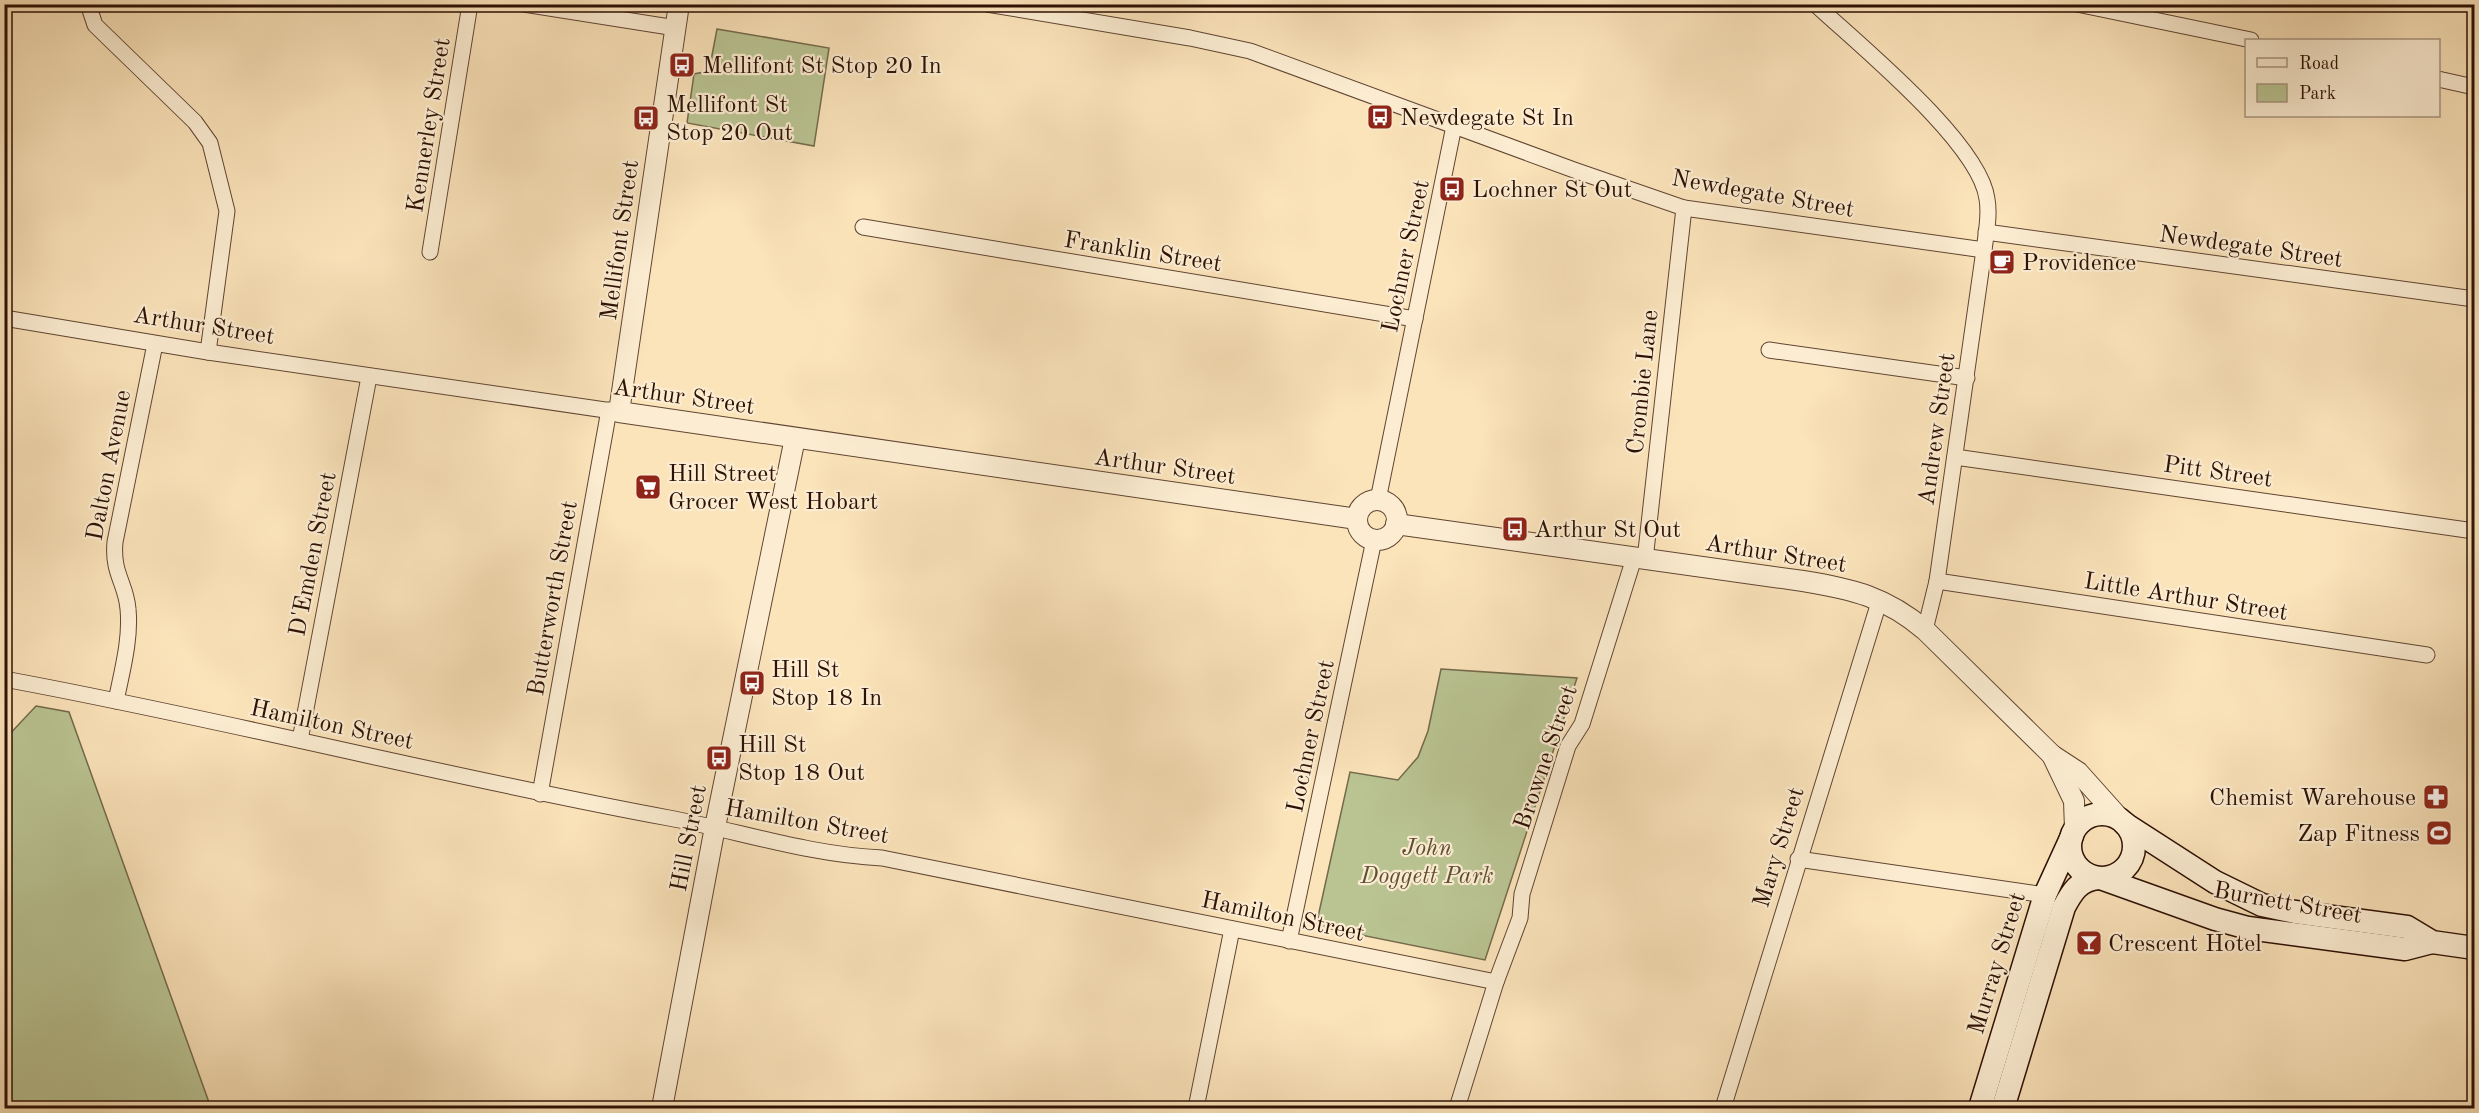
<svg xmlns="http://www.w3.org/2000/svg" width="2479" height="1113" font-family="'Old Standard TT',serif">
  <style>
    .green { fill: #bac493; stroke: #746a4c; stroke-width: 1.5 }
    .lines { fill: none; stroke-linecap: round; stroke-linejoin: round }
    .minor-casing { stroke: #604532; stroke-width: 17 }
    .tertiary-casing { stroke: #604532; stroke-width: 22 }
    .secondary-casing { stroke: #2d1004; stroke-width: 25 }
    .minor { stroke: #fcedd2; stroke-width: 15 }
    .tertiary { stroke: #fcedd2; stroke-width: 20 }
    .secondary { stroke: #fcedd2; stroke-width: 22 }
    .labels { text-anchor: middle; stroke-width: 4.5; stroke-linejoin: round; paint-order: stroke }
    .poi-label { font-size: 24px; fill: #2d1004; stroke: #fcedd2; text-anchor: start }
    .street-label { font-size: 24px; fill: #2d1004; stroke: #fcedd2 }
    .park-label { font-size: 24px; font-style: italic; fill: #5e4f36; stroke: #fcedd2 }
  </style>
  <rect width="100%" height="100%" fill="#fbe3ba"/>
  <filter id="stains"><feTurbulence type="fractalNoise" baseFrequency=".00333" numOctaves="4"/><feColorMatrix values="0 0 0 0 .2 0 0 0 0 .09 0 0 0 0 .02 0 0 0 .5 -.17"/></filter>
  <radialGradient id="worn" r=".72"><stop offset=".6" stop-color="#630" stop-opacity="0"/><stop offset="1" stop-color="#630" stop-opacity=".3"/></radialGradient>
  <g class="green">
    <polygon points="717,29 829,48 814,146 687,123 694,74 709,71"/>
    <polygon points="1441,669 1577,678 1485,960 1316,926 1350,772 1398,780 1418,757 1428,731"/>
    <polygon points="36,706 69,712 211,1108 5,1108 5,739"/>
  </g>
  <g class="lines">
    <defs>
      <g id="minor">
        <polyline points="88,4 95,25 195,122 210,143 227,211 208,352"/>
        <polyline points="524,4 676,28"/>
        <polyline points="987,4 1190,38 1250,51 1574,170 1684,208 1984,250"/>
        <path d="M 1815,4 C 1858,44 1980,143 1987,199 C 1990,215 1986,234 1984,250 L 1937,581 L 1925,630"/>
        <polyline points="2077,4 2251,40"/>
        <polyline points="2438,79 2474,87"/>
        <polyline points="863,227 1415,319"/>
        <polyline points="1986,232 2474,299"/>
        <polyline points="430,252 470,4"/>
        <polyline points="4,318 208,352 619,412"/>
        <polyline points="1769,350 1967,378"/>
        <polyline points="1955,457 2474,531"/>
        <polyline points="1378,500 1454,126"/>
        <polyline points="1645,560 1684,208"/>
        <polyline points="1937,581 2427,655"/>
        <path d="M 4,679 C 227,720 446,777 669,818 C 739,831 810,855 882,858 L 1496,982"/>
        <path d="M 116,701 C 122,671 131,639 128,609 C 126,583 112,574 115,542 L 155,344"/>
        <polyline points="300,740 369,377"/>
        <polyline points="540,794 609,410"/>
        <polyline points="1798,859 2045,895"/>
        <polyline points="1289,941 1374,540"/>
        <polyline points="1196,1108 1232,929"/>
        <polyline points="1457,1108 1496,982 1520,918 1522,894 1568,746 1582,724 1634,558"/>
        <polyline points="1723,1108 1880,599"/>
      </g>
      <g id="tertiary">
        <polyline points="679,4 619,412 1357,519"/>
        <circle cx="1377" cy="520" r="20"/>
        <path d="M 1396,524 L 1803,581 C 1853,589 1886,597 1925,630 L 2052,755 L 2078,772 L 2121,820"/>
        <polyline points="2052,755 2074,801 2075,829"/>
        <polyline points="662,1108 715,827 795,438"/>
      </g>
      <g id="secondary">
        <circle cx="2102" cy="846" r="32"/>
        <polyline points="2125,824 2215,882 2262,905 2295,912 2407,927 2432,942 2474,948"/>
        <polyline points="2103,879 2215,919 2248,928 2405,949 2432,942"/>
        <polyline points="1980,1108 2045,895 2072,836"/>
        <path d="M 2003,1108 L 2064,907 C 2072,892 2079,880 2098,878"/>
      </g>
    </defs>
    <use href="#minor" class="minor-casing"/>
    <use href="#tertiary" class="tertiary-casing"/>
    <use href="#secondary" class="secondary-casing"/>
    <use href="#minor" class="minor"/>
    <use href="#tertiary" class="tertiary"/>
    <use href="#secondary" class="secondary"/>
  </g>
  <defs>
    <symbol id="bus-square" viewBox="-11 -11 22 22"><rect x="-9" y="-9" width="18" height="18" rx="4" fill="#8f2418" stroke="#fcedd2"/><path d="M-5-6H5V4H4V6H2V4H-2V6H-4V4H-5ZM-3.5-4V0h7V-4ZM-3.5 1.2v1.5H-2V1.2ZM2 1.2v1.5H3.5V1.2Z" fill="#fff"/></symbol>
    <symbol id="cafe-square" viewBox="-11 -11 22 22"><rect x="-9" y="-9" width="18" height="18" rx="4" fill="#8f2418" stroke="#fcedd2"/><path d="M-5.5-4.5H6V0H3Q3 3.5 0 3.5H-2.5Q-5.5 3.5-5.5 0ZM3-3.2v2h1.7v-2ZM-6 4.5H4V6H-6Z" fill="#fff"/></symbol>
    <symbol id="supermarket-square" viewBox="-11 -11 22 22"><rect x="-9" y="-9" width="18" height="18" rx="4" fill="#8f2418" stroke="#fcedd2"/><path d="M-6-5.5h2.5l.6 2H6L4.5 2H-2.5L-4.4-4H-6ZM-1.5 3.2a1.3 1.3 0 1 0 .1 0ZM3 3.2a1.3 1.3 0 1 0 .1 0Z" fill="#fff"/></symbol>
    <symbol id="pharmacy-square" viewBox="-11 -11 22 22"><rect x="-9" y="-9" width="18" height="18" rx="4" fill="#8f2418" stroke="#fcedd2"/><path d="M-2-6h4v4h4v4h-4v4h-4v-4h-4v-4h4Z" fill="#fff"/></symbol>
    <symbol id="stadium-square" viewBox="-11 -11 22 22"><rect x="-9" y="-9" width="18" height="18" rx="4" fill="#8f2418" stroke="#fcedd2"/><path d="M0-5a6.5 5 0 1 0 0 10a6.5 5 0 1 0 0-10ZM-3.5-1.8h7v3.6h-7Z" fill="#fff"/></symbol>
    <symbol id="bar-square" viewBox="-11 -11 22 22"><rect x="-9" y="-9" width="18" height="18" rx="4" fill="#8f2418" stroke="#fcedd2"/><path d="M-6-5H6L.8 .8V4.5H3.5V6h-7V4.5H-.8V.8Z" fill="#fff"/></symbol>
  </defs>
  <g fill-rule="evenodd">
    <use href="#bus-square" x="667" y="50" width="30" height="30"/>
    <use href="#bus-square" x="1365" y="102" width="30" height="30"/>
    <use href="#bus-square" x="631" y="103" width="30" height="30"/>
    <use href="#bus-square" x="1437" y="174" width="30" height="30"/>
    <use href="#cafe-square" x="1987" y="247" width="30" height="30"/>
    <use href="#supermarket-square" x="633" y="472" width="30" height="30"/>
    <use href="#bus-square" x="1500" y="514" width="30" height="30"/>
    <use href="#bus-square" x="737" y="668" width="30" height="30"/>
    <use href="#bus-square" x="704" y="743" width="30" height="30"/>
    <use href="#pharmacy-square" x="2421" y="782" width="30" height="30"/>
    <use href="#stadium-square" x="2424" y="818" width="30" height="30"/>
    <use href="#bar-square" x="2074" y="928" width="30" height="30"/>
  </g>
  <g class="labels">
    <g class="poi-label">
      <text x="702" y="73">Mellifont St Stop 20 In</text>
      <text x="666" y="112">Mellifont St<tspan x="666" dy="28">Stop 20 Out</tspan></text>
      <text x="1400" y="125">Newdegate St In</text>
      <text x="1472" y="197">Lochner St Out</text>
      <text x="2022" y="270">Providence</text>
      <text x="668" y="481">Hill Street<tspan x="668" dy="28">Grocer West Hobart</tspan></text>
      <text x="1534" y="537">Arthur St Out</text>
      <text x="771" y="677">Hill St<tspan x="771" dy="28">Stop 18 In</tspan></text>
      <text x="738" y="752">Hill St<tspan x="738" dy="28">Stop 18 Out</tspan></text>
      <text x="2416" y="805" text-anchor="end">Chemist Warehouse</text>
      <text x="2420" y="841" text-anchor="end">Zap Fitness</text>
      <text x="2108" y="951">Crescent Hotel</text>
    </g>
    <g class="street-label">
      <text transform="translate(428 125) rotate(-81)" y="8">Kennerley Street</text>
      <text transform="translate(1763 193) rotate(10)" y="8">Newdegate Street</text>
      <text transform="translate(619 240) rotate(-82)" y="8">Mellifont Street</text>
      <text transform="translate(2251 246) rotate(8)" y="8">Newdegate Street</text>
      <text transform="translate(1143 251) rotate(9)" y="8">Franklin Street</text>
      <text transform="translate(1405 256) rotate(-78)" y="8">Lochner Street</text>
      <text transform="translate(204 325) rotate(9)" y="8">Arthur Street</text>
      <text transform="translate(1642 382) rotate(-84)" y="8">Crombie Lane</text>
      <text transform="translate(684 396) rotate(8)" y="8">Arthur Street</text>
      <text transform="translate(1936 429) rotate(-82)" y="8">Andrew Street</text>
      <text transform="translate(108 465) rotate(-79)" y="8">Dalton Avenue</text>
      <text transform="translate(1165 466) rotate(8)" y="8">Arthur Street</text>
      <text transform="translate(2218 471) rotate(8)" y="8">Pitt Street</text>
      <text transform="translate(1776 553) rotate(9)" y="8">Arthur Street</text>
      <text transform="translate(312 554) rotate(-79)" y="8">D'Emden Street</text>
      <text transform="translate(2186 596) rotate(9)" y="8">Little Arthur Street</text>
      <text transform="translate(552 598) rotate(-80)" y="8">Butterworth Street</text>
      <text transform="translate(332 724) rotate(12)" y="8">Hamilton Street</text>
      <text transform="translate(1310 736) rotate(-78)" y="8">Lochner Street</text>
      <text transform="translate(1545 757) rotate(-71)" y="8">Browne Street</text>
      <text transform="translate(807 821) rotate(10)" y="8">Hamilton Street</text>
      <text transform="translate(688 838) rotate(-79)" y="8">Hill Street</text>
      <text transform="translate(1778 847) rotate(-73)" y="8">Mary Street</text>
      <text transform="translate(2288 902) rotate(10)" y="8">Burnett Street</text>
      <text transform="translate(1283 916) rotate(12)" y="8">Hamilton Street</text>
      <text transform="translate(1996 963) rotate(-73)" y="8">Murray Street</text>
    </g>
    <g class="park-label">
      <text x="1427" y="855">John<tspan x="1427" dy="28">Doggett Park</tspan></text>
    </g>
  </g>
  <rect width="2479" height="1113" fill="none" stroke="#fbe3ba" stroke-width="24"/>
  <rect x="6" y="6" width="2467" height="1101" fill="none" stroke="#2d1004" stroke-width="3"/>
  <rect x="12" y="12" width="2455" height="1089" fill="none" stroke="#2d1004" stroke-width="1.5"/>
  <rect x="2245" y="39" width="195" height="78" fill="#fcedd2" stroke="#a99580" stroke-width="1.5"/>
  <rect x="2257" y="58" width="30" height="9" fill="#fcedd2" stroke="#a99580" stroke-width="1.5"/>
  <text x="2299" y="69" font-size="18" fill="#2d1004">Road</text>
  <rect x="2257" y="84" width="30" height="18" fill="#bac493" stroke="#a99580" stroke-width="1.5"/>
  <text x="2299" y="99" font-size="18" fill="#2d1004">Park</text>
  <rect width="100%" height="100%" filter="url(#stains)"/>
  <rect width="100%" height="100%" fill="url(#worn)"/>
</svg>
